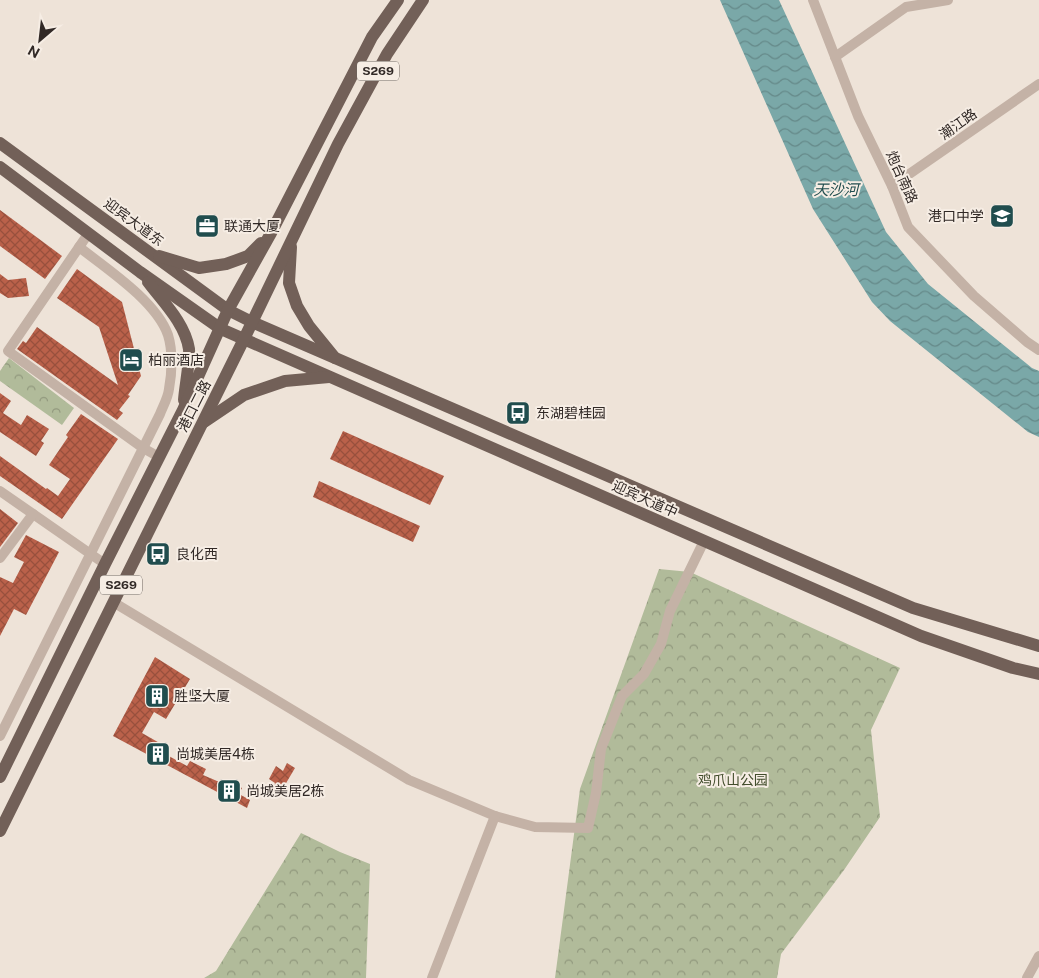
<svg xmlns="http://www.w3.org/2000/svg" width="1039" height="978" font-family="'Public Sans','Noto Sans SC',sans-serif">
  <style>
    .park { fill: url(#park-crowns) }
    .water { fill: url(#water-waves) }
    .building { fill: url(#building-cross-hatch) }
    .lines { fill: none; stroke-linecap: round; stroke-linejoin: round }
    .minor { stroke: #c4b2a6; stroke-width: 10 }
    .major { stroke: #726058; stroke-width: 12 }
    .labels { text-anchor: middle; stroke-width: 4; stroke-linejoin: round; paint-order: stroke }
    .shield { fill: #f6ede4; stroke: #6c645f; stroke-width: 1 }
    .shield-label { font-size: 12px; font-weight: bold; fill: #312926 }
    .street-label { font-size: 14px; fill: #312926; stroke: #f6ede4 }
    .poi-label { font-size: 14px; fill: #312926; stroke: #f6ede4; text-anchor: start }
    .park-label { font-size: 14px; fill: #424d2c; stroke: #f6ede4 }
    .water-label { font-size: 15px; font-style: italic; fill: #204d4e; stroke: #f6ede4 }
  </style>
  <defs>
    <pattern id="park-crowns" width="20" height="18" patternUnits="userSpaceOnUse" patternTransform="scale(1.25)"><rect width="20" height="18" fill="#b1bb9a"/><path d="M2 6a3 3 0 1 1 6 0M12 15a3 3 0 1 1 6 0" fill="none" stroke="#91987d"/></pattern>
    <pattern id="water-waves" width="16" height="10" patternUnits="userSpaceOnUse" patternTransform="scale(1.25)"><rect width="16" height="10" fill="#7aa8a8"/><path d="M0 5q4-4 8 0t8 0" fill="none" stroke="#658989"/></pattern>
    <pattern id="building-cross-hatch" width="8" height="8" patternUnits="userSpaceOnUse" patternTransform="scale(1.25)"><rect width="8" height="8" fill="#ba614a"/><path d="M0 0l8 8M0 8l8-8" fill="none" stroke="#98503d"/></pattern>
  </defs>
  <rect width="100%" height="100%" fill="#eee3d8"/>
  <g class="park">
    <polygon points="9,358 74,408 62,425 0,381 0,371"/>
    <polygon points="659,569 690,572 900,668 871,730 880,817 844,870 781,954 777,978 555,978 580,789"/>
    <polygon points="301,833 340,852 370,864 366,978 204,978 216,971"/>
  </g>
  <polygon class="water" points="720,0 779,0 886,232 928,284 1032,368 1039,371 1039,437 1028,432 890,321 872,302 813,209"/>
  <g class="building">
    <polygon points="0,210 62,256 45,279 0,246"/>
    <polygon points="77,269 122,302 141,376 128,395 130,396 119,410 123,413 117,420 17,349 23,341 26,343 37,327 118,385 99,327 57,298"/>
    <polygon points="0,274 8,280 26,278 29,296 8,298 0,293"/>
    <polygon points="0,393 11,401 3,413 21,425 27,415 49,429 41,441 44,443 36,456 0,432"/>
    <polygon points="81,414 118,439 62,519 0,476 0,456 46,489 47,488 58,496 70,479 49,465 68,437 66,435"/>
    <polygon points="343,431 444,476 430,505 330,459"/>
    <polygon points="319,481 420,526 413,542 313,497"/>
    <polygon points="0,509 18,523 0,547"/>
    <polygon points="26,535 59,552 26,615 14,609 0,636 0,577 13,583 24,562 14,557"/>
    <polygon points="155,657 190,679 166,719 154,712 142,733 170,749 167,755 187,766 190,761 206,769 203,775 224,784 227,780 242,788 239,794 250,800 247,808 113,736"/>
    <polygon points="287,763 295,768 279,795 272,791 275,783 269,779 276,766 283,771"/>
  </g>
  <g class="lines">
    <g class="minor">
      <polyline points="813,0 858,116 892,186 908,227 974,296 1027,342 1039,350"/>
      <polyline points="835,57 906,7 948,0"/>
      <polyline points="892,186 1039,84"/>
      <polyline points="88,234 8,351 143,448 159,457"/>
      <polyline points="0,491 105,564"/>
      <polyline points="0,558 33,514"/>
      <polyline points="113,602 409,780 495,816 535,827 588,828 596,793 601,749 622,696 644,674 661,644 670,611 704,541"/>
      <path d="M 0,736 L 160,414 C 163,406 168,398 169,389 C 172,373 173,351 168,335 C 156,301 107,269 79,247"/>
      <polyline points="432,978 495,816"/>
      <polyline points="1027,978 1039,956"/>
    </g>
    <g class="major">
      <polyline points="0,143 228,310 252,322 913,608 1039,646"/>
      <polyline points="0,167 140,272 221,329 921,636 1013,668 1039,674"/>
      <polyline points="291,247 289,283 297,306 309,326 335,358"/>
      <polyline points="159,256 199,268 226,264 248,256 261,243"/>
      <path d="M 148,282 C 163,302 185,323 189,349 C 190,362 185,386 184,400"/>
      <polyline points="204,422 244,395 285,381 329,377"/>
      <polyline points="0,777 105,564 183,410 228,310 271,233 372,37 398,0"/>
      <polyline points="0,831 244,339 338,144 387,54 423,0"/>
    </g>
  </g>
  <defs>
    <symbol id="school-square" viewBox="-11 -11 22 22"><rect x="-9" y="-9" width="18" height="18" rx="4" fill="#204d4e" stroke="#f6ede4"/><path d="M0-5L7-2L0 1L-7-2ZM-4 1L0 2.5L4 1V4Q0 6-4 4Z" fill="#fff"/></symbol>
    <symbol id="office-square" viewBox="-11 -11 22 22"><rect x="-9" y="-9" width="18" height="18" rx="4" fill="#204d4e" stroke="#f6ede4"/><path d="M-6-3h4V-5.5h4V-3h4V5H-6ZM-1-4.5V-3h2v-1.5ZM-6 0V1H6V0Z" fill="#fff"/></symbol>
    <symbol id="hotel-square" viewBox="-11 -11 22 22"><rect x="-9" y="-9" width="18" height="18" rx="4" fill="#204d4e" stroke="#f6ede4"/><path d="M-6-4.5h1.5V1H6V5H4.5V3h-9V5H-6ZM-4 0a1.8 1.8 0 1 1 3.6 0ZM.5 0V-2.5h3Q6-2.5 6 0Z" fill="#fff"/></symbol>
    <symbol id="bus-square" viewBox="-11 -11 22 22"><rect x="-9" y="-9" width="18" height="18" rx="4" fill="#204d4e" stroke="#f6ede4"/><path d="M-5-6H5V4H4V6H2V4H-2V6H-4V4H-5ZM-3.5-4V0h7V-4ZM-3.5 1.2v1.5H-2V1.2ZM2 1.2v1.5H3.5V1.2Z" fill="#fff"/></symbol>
    <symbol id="building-square" viewBox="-11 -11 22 22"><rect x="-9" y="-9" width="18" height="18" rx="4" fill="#204d4e" stroke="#f6ede4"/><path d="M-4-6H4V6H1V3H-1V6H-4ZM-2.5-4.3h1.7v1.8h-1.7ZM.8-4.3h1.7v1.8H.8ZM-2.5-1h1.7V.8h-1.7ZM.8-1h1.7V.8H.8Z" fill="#fff"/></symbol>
  </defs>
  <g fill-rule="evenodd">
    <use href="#school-square" x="988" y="202" width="28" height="28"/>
    <use href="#office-square" x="193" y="212" width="28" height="28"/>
    <use href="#hotel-square" x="117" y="346" width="28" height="28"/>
    <use href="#bus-square" x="504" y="399" width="28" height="28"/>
    <use href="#bus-square" x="144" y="540" width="28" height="28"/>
    <use href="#building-square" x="143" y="682" width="28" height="28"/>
    <use href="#building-square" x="144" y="740" width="28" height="28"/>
    <use href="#building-square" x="215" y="777" width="28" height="28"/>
  </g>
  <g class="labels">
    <g class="shield">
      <rect x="357" y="61.5" width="42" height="19" rx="4"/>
      <rect x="100" y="575.5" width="42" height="19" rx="4"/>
    </g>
    <g class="shield-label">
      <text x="378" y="75">S269</text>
      <text x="121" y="589">S269</text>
    </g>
    <g class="street-label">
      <text transform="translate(958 124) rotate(-35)" y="5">潮江路</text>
      <text transform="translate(902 177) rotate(66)" y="5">炮台南路</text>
      <text transform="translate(134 222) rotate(36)" y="5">迎宾大道东</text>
      <text transform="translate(194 406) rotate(-63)" y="5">港口二路</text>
      <text transform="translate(645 499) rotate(24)" y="5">迎宾大道中</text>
    </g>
    <g class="poi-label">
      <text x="984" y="221" text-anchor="end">港口中学</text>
      <text x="224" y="231">联通大厦</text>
      <text x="148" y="365">柏丽酒店</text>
      <text x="536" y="418">东湖碧桂园</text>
      <text x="176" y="559">良化西</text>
      <text x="174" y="701">胜坚大厦</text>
      <text x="176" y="759">尚城美居4栋</text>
      <text x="246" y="796">尚城美居2栋</text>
    </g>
    <g class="park-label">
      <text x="733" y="785">鸡爪山公园</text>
    </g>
    <g class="water-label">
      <text x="836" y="195">天沙河</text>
    </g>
  </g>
  <g transform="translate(40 40) rotate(208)" stroke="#f6ede4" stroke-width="4" paint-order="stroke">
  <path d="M0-4L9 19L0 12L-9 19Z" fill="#312926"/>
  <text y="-8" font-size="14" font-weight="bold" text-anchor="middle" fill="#312926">N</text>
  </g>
</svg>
